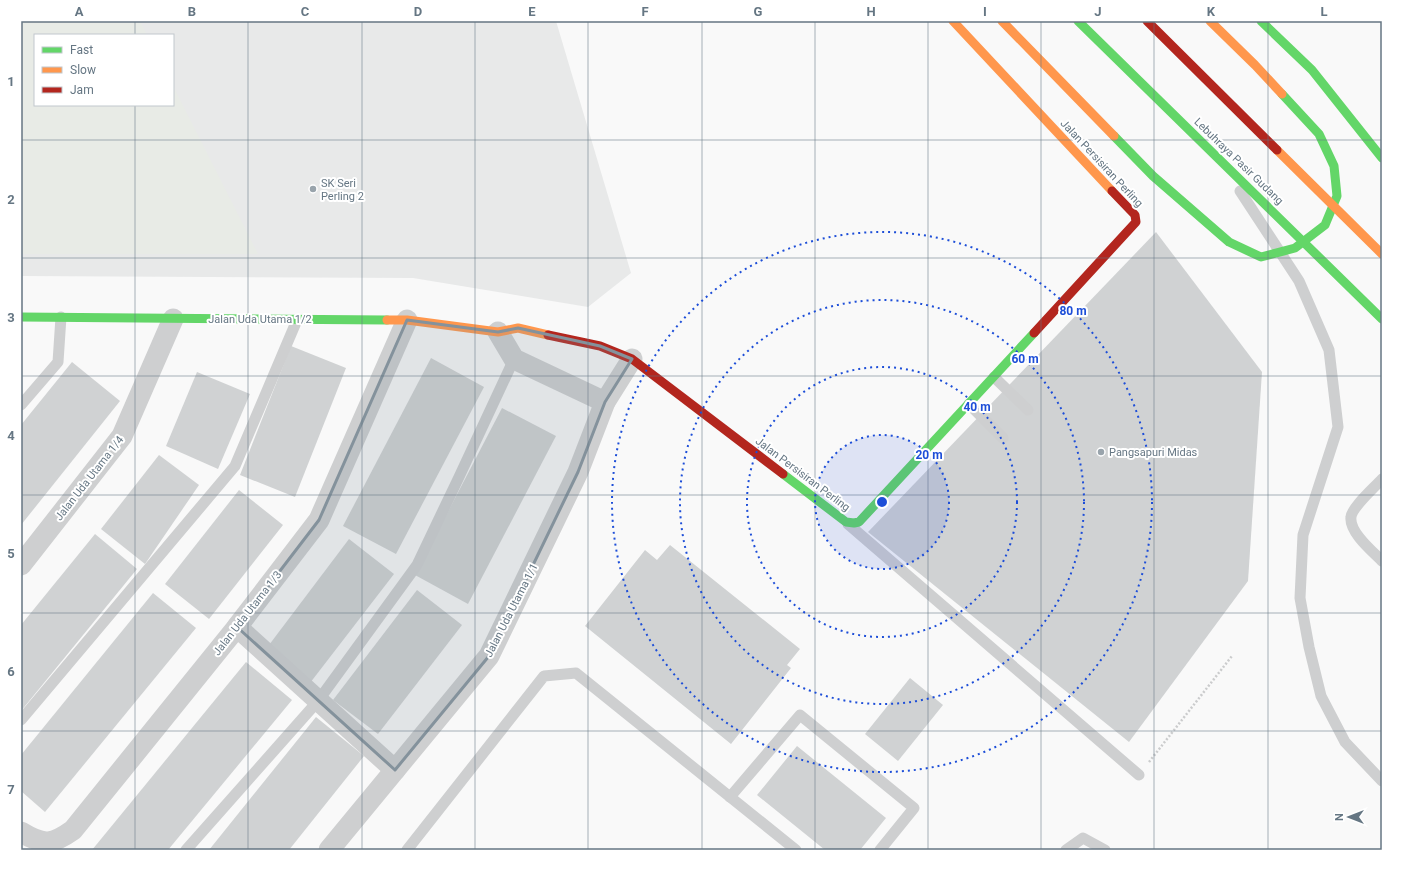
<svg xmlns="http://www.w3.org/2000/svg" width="1403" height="871" font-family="Roboto,sans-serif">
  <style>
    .built { fill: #e8e9e9; fill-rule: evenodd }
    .grass { fill: #e8ebe6 }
    .building { fill: #d0d2d3 }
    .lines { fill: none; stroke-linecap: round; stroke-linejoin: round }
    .path { stroke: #cbcccd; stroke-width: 2.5; stroke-dasharray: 2 2; stroke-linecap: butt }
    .lane { stroke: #cecfd0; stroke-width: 11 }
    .street { stroke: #cecfd0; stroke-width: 21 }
    .fast { stroke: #63d668; stroke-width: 9 }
    .slow { stroke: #ff974d; stroke-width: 9 }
    .jam { stroke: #b3261e; stroke-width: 9 }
    .marked { fill: #84929c; fill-opacity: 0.2; stroke: #84929c; stroke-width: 3; stroke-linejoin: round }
    .grid { fill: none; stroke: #657683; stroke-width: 1; stroke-opacity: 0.55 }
    .ring { fill: none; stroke: #1d4ed8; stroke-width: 2; stroke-dasharray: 2 4 }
    .poi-dot { fill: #99a4ac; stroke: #fff; stroke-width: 1.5 }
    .labels { text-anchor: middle; stroke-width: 4; stroke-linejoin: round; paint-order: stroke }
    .street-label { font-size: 11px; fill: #657683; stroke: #fff }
    .poi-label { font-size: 11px; fill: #657683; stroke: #fff; text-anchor: start }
    .centre { fill: #1d4ed8; stroke: #fff; stroke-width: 2 }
    .ring-label { font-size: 12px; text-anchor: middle; font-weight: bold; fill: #1d4ed8; stroke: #fff; stroke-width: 4; stroke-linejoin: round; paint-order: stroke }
    .neatline { fill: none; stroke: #657683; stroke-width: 1.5 }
    .grid-label { font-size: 13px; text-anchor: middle; font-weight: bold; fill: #657683 }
  </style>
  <rect width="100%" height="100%" fill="#f9f9f9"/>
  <path class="built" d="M 21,21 L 556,21 L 631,273 L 588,307 L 413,278 L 21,276 ZM 35,35 L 173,35 L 173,105 L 35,105 Z"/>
  <polygon class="grass" points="21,21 140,21 147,35 35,35 35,105 173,105 173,86 258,254 21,254"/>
  <g class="building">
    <polygon points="1156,232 1262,372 1248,581 1129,742 868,532"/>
    <polygon points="291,346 346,368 295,497 240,475"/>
    <polygon points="431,358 484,387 396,554 343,526"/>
    <polygon points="72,362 120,401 21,525 21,425"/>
    <polygon points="197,372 250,394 218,469 166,446"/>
    <polygon points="502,408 556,436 468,604 415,575"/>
    <polygon points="159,455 199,485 145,564 101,529"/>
    <polygon points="239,490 283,525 209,619 165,584"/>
    <polygon points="95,534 137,569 21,711 21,625"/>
    <polygon points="349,539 394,574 310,683 266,649"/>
    <polygon points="670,545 800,649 787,665 791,668 731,744 585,626 645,550 657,560"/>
    <polygon points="417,590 462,625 378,734 333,700"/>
    <polygon points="153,593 196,628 45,812 21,791 21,755"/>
    <polygon points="246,662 292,700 168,850 92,850"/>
    <polygon points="910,678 943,705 898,761 865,734"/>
    <polygon points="316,717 364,756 289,850 209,850"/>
    <polygon points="797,746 886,818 860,850 825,850 757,795"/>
  </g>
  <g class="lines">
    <polyline class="path" points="1149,762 1232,656"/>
    <g class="lane">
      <polyline points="1240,191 1299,281 1329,350 1338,427 1303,535 1300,598 1309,647 1321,696 1345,742 1382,781"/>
      <polyline points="994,377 1028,410"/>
      <polyline points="969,404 1003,438"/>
      <polyline points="21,405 58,362 61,317"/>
      <path d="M 1382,479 C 1375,487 1352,507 1351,517 C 1349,532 1372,551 1382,561"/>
      <polyline points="848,524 1139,775"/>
      <polyline points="21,720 235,466 297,320"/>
      <polyline points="730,797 800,715 914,808 880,850"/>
      <polyline points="186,850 318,701 417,565 459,477 514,359"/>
      <polyline points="407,850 544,676 576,673 796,850"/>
      <polyline points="1066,850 1083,838 1105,850"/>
    </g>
    <g class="street">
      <polyline points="498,332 514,359 605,402"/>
      <polyline points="21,565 122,436 173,319"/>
      <polyline points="237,627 395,770"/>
      <path d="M 21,832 C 44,846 52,845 73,830 L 237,627 L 319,520 L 407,320"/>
      <polyline points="329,850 489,656 578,472 605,402 632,359"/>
    </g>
    <g class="fast">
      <polyline points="1078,21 1382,319"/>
      <polyline points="1261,21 1312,70 1382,158"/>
      <polyline points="1114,136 1153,176 1229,242 1261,257 1295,248 1325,225 1337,196 1334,166 1319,134 1282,94"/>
      <polyline points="21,317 387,320"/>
      <polyline points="783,474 846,522 854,523 859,522 1034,333"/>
    </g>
    <g class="slow">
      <polyline points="953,21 1112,191"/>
      <polyline points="1002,21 1114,136"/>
      <polyline points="1210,21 1255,65 1282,94"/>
      <polyline points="1277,150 1382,254"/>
      <polyline points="387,320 407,320 498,332 518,328 548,335"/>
    </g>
    <g class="jam">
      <polyline points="1147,21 1277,150"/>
      <polyline points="1034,333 1136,222 1135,215 1112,191"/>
      <polyline points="548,335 600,346 632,359 783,474"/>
    </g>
  </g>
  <path class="marked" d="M 407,320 L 498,332 L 518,328 L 600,346 L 632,359 L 605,402 L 578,472 L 489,656 L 395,770 L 237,627 L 319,520 Z"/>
  <path class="grid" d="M 135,21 L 135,35M 248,21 L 248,850M 362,21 L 362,850M 475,21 L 475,850M 588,21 L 588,850M 702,21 L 702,850M 815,21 L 815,850M 928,21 L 928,850M 1041,21 L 1041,850M 1154,21 L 1154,850M 1268,21 L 1268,850M 135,105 L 135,850M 21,140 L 1382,140M 21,258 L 1382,258M 21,376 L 1382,376M 21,495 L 1382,495M 21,613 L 1382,613M 21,731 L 1382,731"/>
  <circle cx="882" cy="502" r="67" fill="#1d4ed8" fill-opacity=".12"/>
  <g class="ring">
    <circle cx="882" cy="502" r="67"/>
    <circle cx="882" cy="502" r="135"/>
    <circle cx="882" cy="502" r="202"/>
    <circle cx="882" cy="502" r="270"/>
  </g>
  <g class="poi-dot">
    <circle cx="313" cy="189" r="4"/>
    <circle cx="1101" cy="452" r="4"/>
  </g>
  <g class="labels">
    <g class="street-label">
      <text transform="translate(1239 161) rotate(44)" y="4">Lebuhraya Pasir Gudang</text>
      <text transform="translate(1102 163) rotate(47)" y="4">Jalan Persisiran Perling</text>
      <text x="260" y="323">Jalan Uda Utama 1/2</text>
      <text transform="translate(803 474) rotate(37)" y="4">Jalan Persisiran Perling</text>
      <text transform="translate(89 478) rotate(-52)" y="4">Jalan Uda Utama 1/4</text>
      <text transform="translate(511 610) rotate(-63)" y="4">Jalan Uda Utama 1/1</text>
      <text transform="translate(247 613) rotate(-52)" y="4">Jalan Uda Utama 1/3</text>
    </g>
    <g class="poi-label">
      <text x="321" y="187">SK Seri<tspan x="321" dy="13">Perling 2</tspan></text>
      <text x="1109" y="456">Pangsapuri Midas</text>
    </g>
  </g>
  <circle cx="882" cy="502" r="6" class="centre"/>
  <g class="ring-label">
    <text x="1073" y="315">80 m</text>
    <text x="1025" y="363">60 m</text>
    <text x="977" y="411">40 m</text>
    <text x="929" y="459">20 m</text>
  </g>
  <rect width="1403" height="871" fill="none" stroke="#ffffff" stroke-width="44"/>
  <rect x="34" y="34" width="140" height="72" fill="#ffffff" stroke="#c1c8cd"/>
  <rect x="42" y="47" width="20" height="6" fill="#63d668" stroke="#c1c8cd"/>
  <text x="70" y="54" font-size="12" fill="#657683">Fast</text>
  <rect x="42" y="67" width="20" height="6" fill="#ff974d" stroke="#c1c8cd"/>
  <text x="70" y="74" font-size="12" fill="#657683">Slow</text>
  <rect x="42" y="87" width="20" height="6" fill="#b3261e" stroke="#c1c8cd"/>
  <text x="70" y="94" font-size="12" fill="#657683">Jam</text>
  <g transform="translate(1349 817) rotate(270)" stroke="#ffffff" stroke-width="3" paint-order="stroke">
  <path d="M0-3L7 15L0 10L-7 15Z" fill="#657683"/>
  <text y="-6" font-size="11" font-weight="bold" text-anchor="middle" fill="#657683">N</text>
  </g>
  <rect x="22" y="22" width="1359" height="827" class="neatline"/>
  <g class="grid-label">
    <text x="79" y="16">A</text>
    <text x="192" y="16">B</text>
    <text x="305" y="16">C</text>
    <text x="418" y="16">D</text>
    <text x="532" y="16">E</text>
    <text x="645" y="16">F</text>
    <text x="758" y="16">G</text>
    <text x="871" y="16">H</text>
    <text x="985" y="16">I</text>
    <text x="1098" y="16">J</text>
    <text x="1211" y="16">K</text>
    <text x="1324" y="16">L</text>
    <text x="11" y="86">1</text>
    <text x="11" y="204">2</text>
    <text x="11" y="322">3</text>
    <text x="11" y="440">4</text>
    <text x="11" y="558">5</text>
    <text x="11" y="676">6</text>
    <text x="11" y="794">7</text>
  </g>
</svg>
